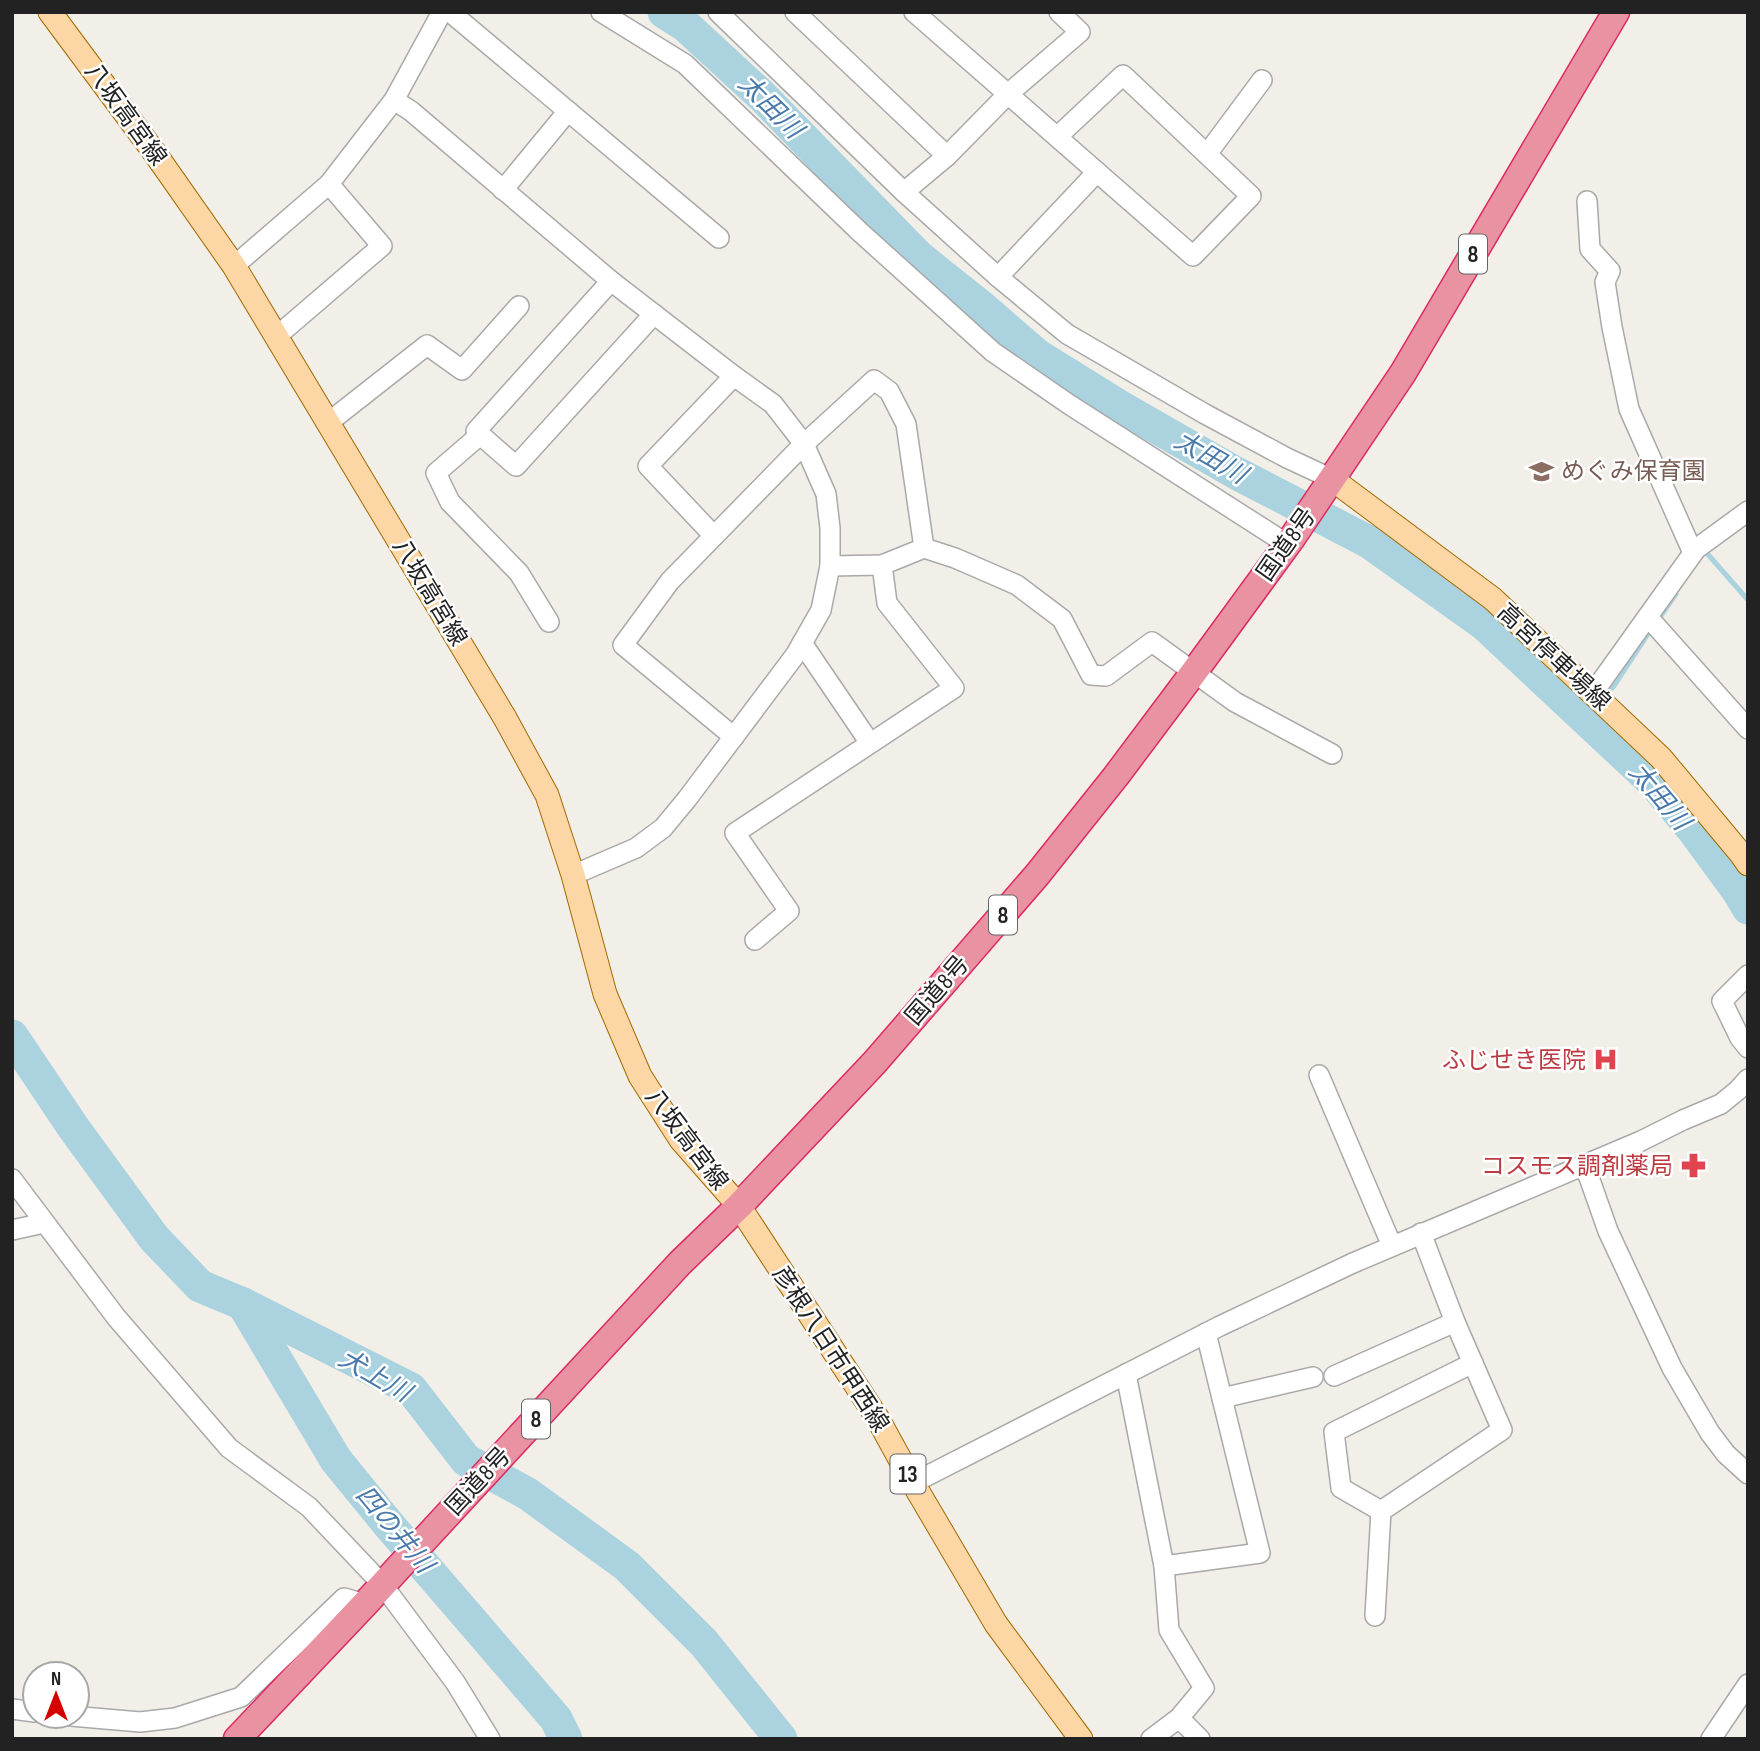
<svg xmlns="http://www.w3.org/2000/svg" width="1760" height="1751" font-family="'Sofia Sans Condensed','Noto Sans JP',sans-serif">
  <style>
    .lines { fill: none; stroke-linecap: round; stroke-linejoin: round }
    .stream { stroke: #aad3df; stroke-width: 5 }
    .river { stroke: #aad3df; stroke-width: 33 }
    .minor-casing { stroke: #a9a9a9; stroke-width: 22 }
    .major-casing { stroke: #a06b00; stroke-width: 25 }
    .highway-casing { stroke: #dc2a67; stroke-width: 29 }
    .minor { stroke: #fff; stroke-width: 19 }
    .major { stroke: #fcd6a4; stroke-width: 23 }
    .highway { stroke: #e892a2; stroke-width: 26 }
    .labels { text-anchor: middle; stroke-width: 5; stroke-linejoin: round; paint-order: stroke }
    .shield { fill: #fff; stroke: #646464; stroke-width: 2 }
    .shield-label { font-size: 23px; font-weight: bold; fill: #222 }
    .street-label { font-size: 24px; fill: #222; stroke: #fff }
    .education-label { font-size: 24px; fill: #785e54; stroke: #fff; text-anchor: start }
    .health-label { font-size: 24px; fill: #be3a42; stroke: #fff; text-anchor: end }
    .water-label { font-size: 26px; font-style: italic; fill: #4a7aab; stroke: #fff }
  </style>
  <rect width="100%" height="100%" fill="#f2efe9"/>
  <g class="lines">
    <g class="stream">
      <polyline points="1705,551 1748,600"/>
      <polyline points="1658,620 1676,594"/>
      <polyline points="1603,697 1614,686 1652,628"/>
      <polyline points="1583,716 1596,704"/>
    </g>
    <g class="river">
      <polyline points="664,12 686,26 762,96 919,257 984,309 1037,355 1119,406 1236,473 1369,542 1484,624 1653,782 1694,831 1738,891 1748,908"/>
      <polyline points="12,1036 73,1127 154,1238 200,1286 243,1304 411,1389 466,1460 528,1494 627,1566 704,1643 781,1739"/>
      <polyline points="243,1304 336,1460 389,1525 556,1719 566,1739"/>
    </g>
    <defs>
      <g id="minor">
        <polyline points="450,12 719,238"/>
        <polyline points="601,12 685,64 860,232 993,352 1070,405 1287,544"/>
        <polyline points="718,12 904,192 998,277 1067,334 1205,414 1287,458 1332,479"/>
        <polyline points="795,12 947,156 1008,94 1080,32 1059,12"/>
        <polyline points="914,12 1193,256 1251,196 1123,75 1057,137"/>
        <polyline points="394,100 411,111 611,281 734,376 773,404 804,444 826,494 830,528 830,566 821,610 796,654 687,799 663,828 636,848 573,875"/>
        <polyline points="1207,154 1262,80"/>
        <polyline points="503,190 568,111"/>
        <polyline points="904,192 947,156"/>
        <polyline points="1587,201 1590,249 1610,271 1605,282 1612,327 1629,409 1693,553"/>
        <polyline points="234,266 329,184 394,100 442,12"/>
        <polyline points="998,277 1097,172"/>
        <polyline points="611,281 476,431 516,466 654,314"/>
        <polyline points="277,336 382,246 329,184"/>
        <polyline points="329,422 427,345 462,370 519,306"/>
        <polyline points="480,435 436,473 450,502 519,573 549,622"/>
        <polyline points="714,536 648,466 734,376"/>
        <polyline points="924,548 955,558 1017,585 1062,619 1091,675 1106,676 1152,642 1235,702 1332,754"/>
        <polyline points="830,566 882,565"/>
        <polyline points="1648,617 1748,729"/>
        <polyline points="802,643 870,743"/>
        <polyline points="1593,693 1696,549 1748,511"/>
        <polyline points="734,737 623,645 670,581 804,444 874,380 889,391 906,424 924,548 882,565 887,603 954,688 735,833 789,911 755,940"/>
        <polyline points="1748,975 1722,1001 1740,1038 1748,1048"/>
        <polyline points="1319,1075 1392,1246"/>
        <polyline points="1585,1166 1608,1231 1672,1368 1710,1433 1726,1454 1748,1474"/>
        <polyline points="12,1179 116,1317 229,1448 309,1507 382,1584 455,1682 490,1739"/>
        <polyline points="12,1230 44,1223"/>
        <polyline points="1126,1374 1164,1566 1169,1630 1204,1688 1179,1718"/>
        <polyline points="1334,1376 1455,1322 1421,1233"/>
        <polyline points="1222,1398 1313,1377"/>
        <polyline points="913,1483 1220,1326 1353,1263 1641,1141 1683,1120 1721,1104 1738,1090 1748,1079"/>
        <polyline points="1381,1511 1341,1488 1334,1432 1473,1363"/>
        <polyline points="1164,1566 1260,1553 1206,1333"/>
        <polyline points="1375,1616 1381,1511 1502,1430 1455,1322"/>
        <polyline points="12,1709 35,1712"/>
        <polyline points="71,1716 140,1722 175,1718 241,1697 344,1598 365,1604"/>
        <polyline points="1151,1739 1179,1718 1200,1739"/>
        <polyline points="1711,1739 1748,1684"/>
      </g>
      <g id="major">
        <polyline points="50,12 154,152 234,266 505,718 547,795 573,875 605,994 640,1076 681,1140 739,1206 878,1419 913,1483 996,1624 1081,1739"/>
        <polyline points="1332,479 1493,599 1661,758 1741,854 1748,864"/>
      </g>
      <polyline id="highway" points="237,1739 365,1604 680,1263 739,1206 875,1062 1037,875 1116,776 1194,672 1292,538 1403,373 1616,12"/>
    </defs>
    <use href="#minor" class="minor-casing"/>
    <use href="#major" class="major-casing"/>
    <use href="#highway" class="highway-casing"/>
    <use href="#minor" class="minor"/>
    <use href="#major" class="major"/>
    <use href="#highway" class="highway"/>
  </g>
  <defs>
    <symbol id="school-bare" viewBox="-9 -9 18 18"><path d="M0-5L7-2L0 1L-7-2ZM-4 1L0 2.5L4 1V4Q0 6-4 4Z" fill="#8d6e63" stroke="#fff" stroke-width="2.5" paint-order="stroke"/></symbol>
    <symbol id="hospital-bare" viewBox="-9 -9 18 18"><path d="M-5-5h3v3.5h4V-5h3V5h-3V1.5h-4V5h-3Z" fill="#e0444e" stroke="#fff" stroke-width="2.5" paint-order="stroke"/></symbol>
    <symbol id="pharmacy-bare" viewBox="-9 -9 18 18"><path d="M-2-6h4v4h4v4h-4v4h-4v-4h-4v-4h4Z" fill="#e0444e" stroke="#fff" stroke-width="2.5" paint-order="stroke"/></symbol>
  </defs>
  <g fill-rule="evenodd">
    <use href="#school-bare" x="1524" y="454" width="35" height="35"/>
    <use href="#hospital-bare" x="1588" y="1042" width="35" height="35"/>
    <use href="#pharmacy-bare" x="1676" y="1148" width="35" height="35"/>
  </g>
  <g class="labels">
    <g class="shield">
      <rect x="1459" y="234.5" width="28" height="39" rx="5"/>
      <rect x="989" y="895.5" width="28" height="39" rx="5"/>
      <rect x="522" y="1399.5" width="28" height="39" rx="5"/>
      <rect x="890.5" y="1454.5" width="35" height="39" rx="5"/>
    </g>
    <g class="shield-label">
      <text x="1473" y="262">8</text>
      <text x="1003" y="923">8</text>
      <text x="536" y="1427">8</text>
      <text x="908" y="1482">13</text>
    </g>
    <g class="street-label">
      <text transform="translate(126 114) rotate(54)" y="8">八坂高宮線</text>
      <text transform="translate(1286 544) rotate(-55)" y="8">国道8号</text>
      <text transform="translate(430 592) rotate(59)" y="8">八坂高宮線</text>
      <text transform="translate(1554 657) rotate(43)" y="8">高宮停車場線</text>
      <text transform="translate(937 990) rotate(-49)" y="8">国道8号</text>
      <text transform="translate(687 1139) rotate(53)" y="8">八坂高宮線</text>
      <text transform="translate(831 1349) rotate(57)" y="8">彦根八日市甲西線</text>
      <text transform="translate(478 1481) rotate(-47)" y="8">国道8号</text>
    </g>
    <g class="education-label">
      <text x="1561" y="479">めぐみ保育園</text>
    </g>
    <g class="health-label">
      <text x="1586" y="1068">ふじせき医院</text>
      <text x="1673" y="1174">コスモス調剤薬局</text>
    </g>
    <g class="water-label">
      <text transform="translate(771 106) rotate(45)" y="9">太田川</text>
      <text transform="translate(1211 457) rotate(30)" y="9">太田川</text>
      <text transform="translate(1660 796) rotate(50)" y="9">太田川</text>
      <text transform="translate(375 1375) rotate(30)" y="9">犬上川</text>
      <text transform="translate(395 1529) rotate(50)" y="9">四の井川</text>
    </g>
  </g>
  <rect width="1760" height="1751" fill="none" stroke="#222222" stroke-width="28"/>
  <g transform="translate(56 1695)"><circle r="33" fill="#ffffff" stroke="#a7a7a7" stroke-width="2"/>
  <path d="M0-5L12 26L0 18L-12 26Z" fill="#d40000"/>
  <text y="-10" font-size="19" font-weight="bold" text-anchor="middle" fill="#222222">N</text>
  </g>
</svg>
